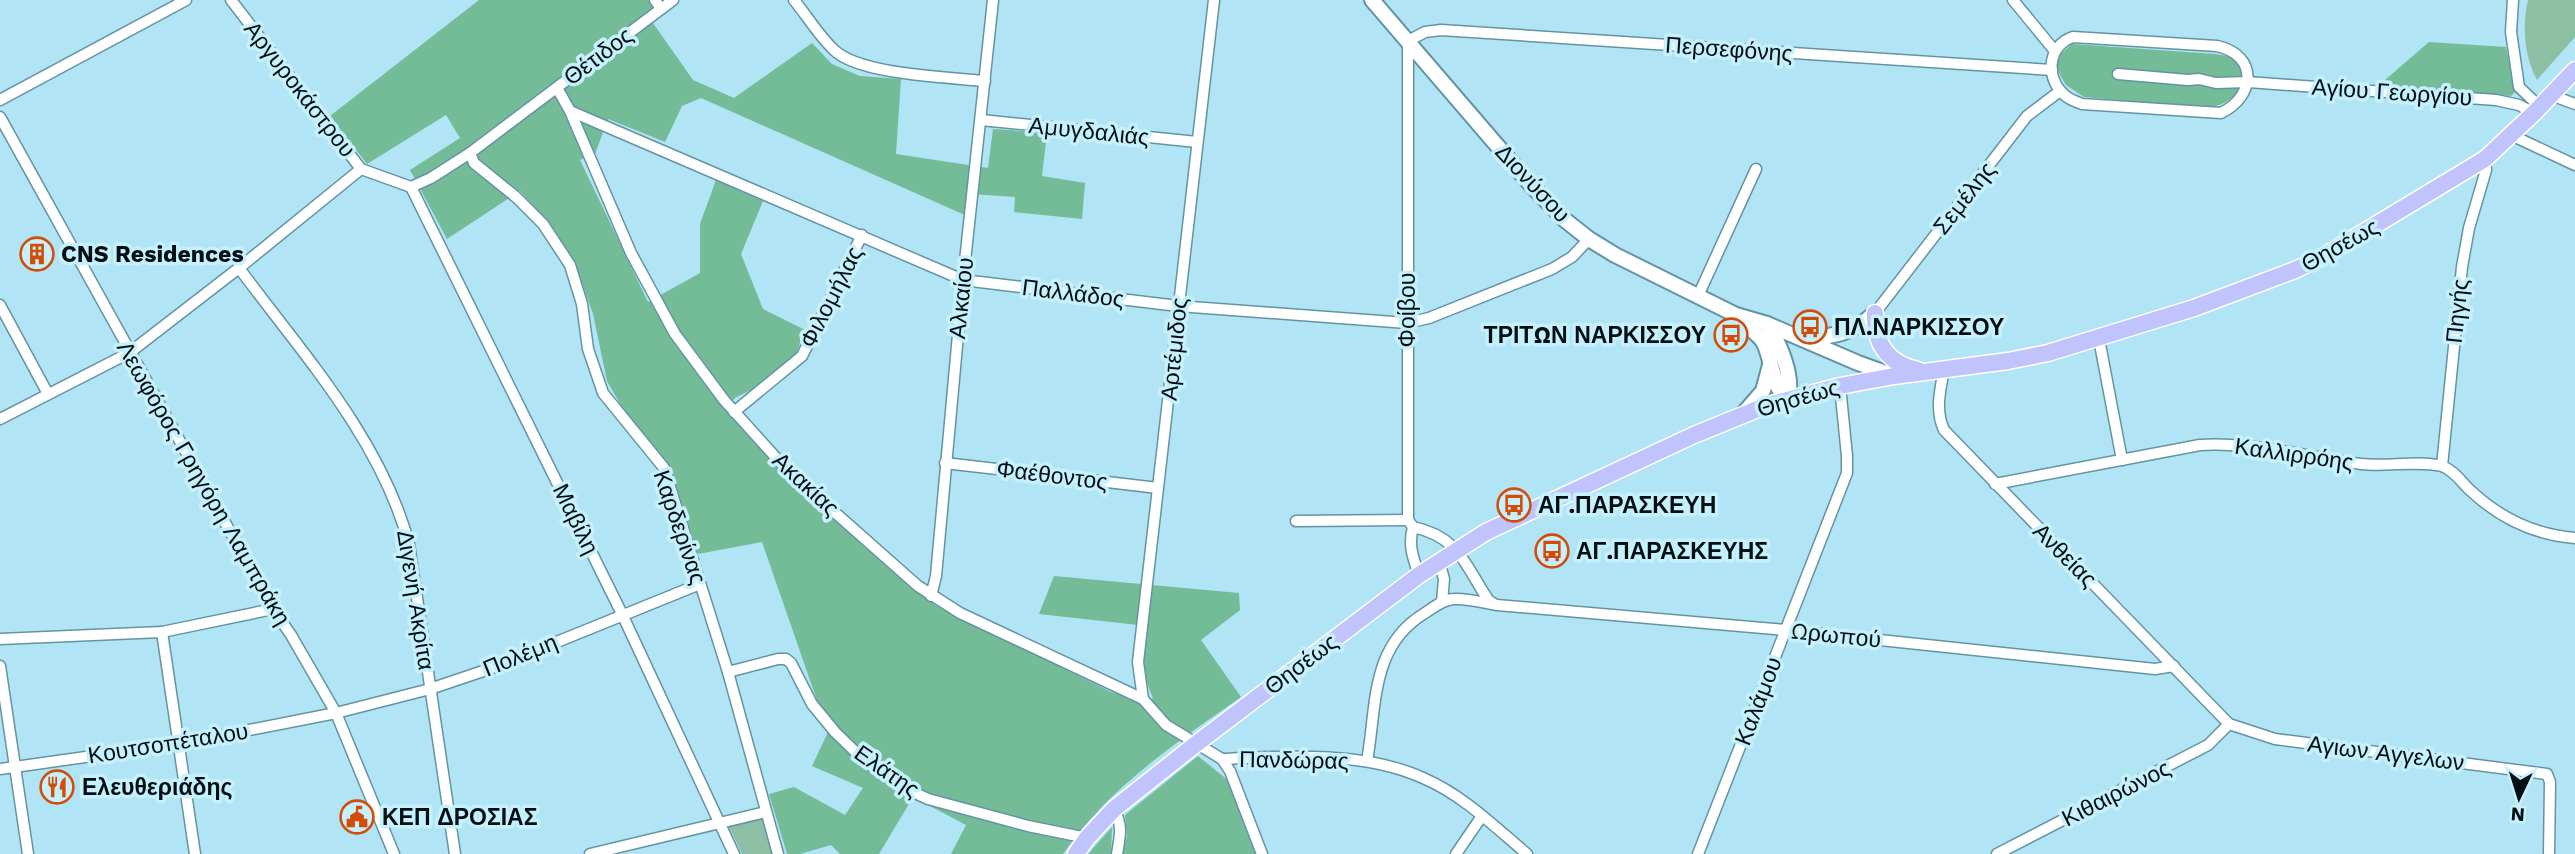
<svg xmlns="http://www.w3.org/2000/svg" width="2575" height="854" font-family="'Work Sans',sans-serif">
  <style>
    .green { fill: #8dbfa4 }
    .forest { fill: #74bb97 }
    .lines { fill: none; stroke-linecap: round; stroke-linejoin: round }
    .street-casing { stroke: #6394a4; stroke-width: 13 }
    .secondary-casing { stroke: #6394a4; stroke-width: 18 }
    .primary-casing { stroke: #fff; stroke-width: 19 }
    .street { stroke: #fff; stroke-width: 10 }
    .secondary { stroke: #fff; stroke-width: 14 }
    .primary { stroke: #c1c4fc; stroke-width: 16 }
    .labels { text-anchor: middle; stroke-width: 7; stroke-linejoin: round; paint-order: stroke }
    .street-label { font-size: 23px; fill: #000f14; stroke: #c7f0fd }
    .poi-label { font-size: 23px; font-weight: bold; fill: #000f14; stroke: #c7f0fd; text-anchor: start }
  </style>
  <rect width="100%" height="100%" fill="#b1e4f5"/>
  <g class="green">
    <path d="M 2528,0 L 2575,0 L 2575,37 L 2537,80 C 2524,56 2522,26 2528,0 Z"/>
    <polygon points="762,818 772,854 742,854 729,827"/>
  </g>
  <g class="forest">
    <path d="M 479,0 L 648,0 L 655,9 L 648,16 L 693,80 L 734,98 L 812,43 L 832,64 L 860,76 L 901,79 L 896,154 L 988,168 L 993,129 L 1047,133 L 1042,176 L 1085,183 L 1082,219 L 1014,212 L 1015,197 L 971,194 L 967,216 L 701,98 L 682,106 L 665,142 L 608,119 L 595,154 L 580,160 L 648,302 L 700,273 L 700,224 L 716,180 L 763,201 L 741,254 L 763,309 L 805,330 L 790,370 L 735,398 L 724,409 L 784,475 L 935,605 L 1111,692 L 1146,703 L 1153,698 C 1141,673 1144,653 1147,626 L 1039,614 L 1054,576 L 1239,593 L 1240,610 L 1201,640 L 1241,697 C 1177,742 1108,788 1063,854 L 951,854 L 966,825 L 913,797 L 879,854 L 840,854 L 831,845 L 800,854 L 787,854 L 769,794 L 794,787 L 845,815 L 863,788 L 812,766 L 828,732 L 762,542 L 698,554 L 670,467 L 623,409 L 607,381 L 593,314 L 576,266 L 551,225 L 520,191 L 447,239 L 410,170 L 460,138 L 446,115 L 367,164 L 330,116 Z"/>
    <polygon points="2429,42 2506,47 2515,92 2511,96 2378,86"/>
    <path d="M 2072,44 L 2215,54 C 2219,55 2227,55 2231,58 C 2236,60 2240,67 2241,71 C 2248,92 2226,105 2208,108 L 2084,97 L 2066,85 L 2060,75 L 2057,66 L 2059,55 Z"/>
    <polygon points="1198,756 1229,781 1256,854 1122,854 1127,836 1125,815"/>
    <polygon points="1112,827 1111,854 1088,854"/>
  </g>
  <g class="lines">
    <defs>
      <g id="street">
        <polyline points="231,0 361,169 411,187"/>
        <polyline points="655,0 661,9"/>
        <polyline points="673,0 470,153 474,163 516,197 543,224 570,265 582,304 588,349 603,393 664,468 728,672 778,854"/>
        <path d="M 794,0 C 807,16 819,36 834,50 C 860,75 948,77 985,81"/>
        <polyline points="2013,0 2054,50"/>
        <polyline points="2513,0 2511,32 2519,87 2540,107"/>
        <path d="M 2073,37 L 2217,46 C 2258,55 2256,96 2221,113 L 2082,104 C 2077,102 2071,100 2067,97 C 2045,81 2046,46 2073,37 Z"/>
        <polyline points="2118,74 2188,80 2199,79 2216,83 2248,82 2496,100 2519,105 2534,113"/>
        <polyline points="557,88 570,111 631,253 675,334 724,400 788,471 918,586 960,613 1143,699 1166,725 1222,759 1230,771 1262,854"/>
        <polyline points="2551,95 2575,104"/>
        <polyline points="0,100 186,0"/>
        <polyline points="570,111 963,280 1178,306 1407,323 1429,318 1552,269 1572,257 1589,239"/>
        <polyline points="0,117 273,609 291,635 336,713 394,854"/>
        <polyline points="981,120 1197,142"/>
        <polyline points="2511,135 2575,165"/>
        <polyline points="411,187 622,614 734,854"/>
        <polyline points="411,187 431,178 470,153"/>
        <path d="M 239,268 C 302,353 381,439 409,544 L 455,854"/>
        <polyline points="1698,296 1756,169"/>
        <polyline points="0,305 48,394"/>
        <polyline points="1875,313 2027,116 2060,91"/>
        <polyline points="2099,339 2122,460"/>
        <path d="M 1944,370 C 1940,390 1935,411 1944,430 L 2229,724 L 2275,739 L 2547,774 L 2550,782 L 2549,854"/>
        <polyline points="734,412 802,356 862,235"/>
        <polyline points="0,419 129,353 239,268 361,169"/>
        <polyline points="945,463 1158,488"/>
        <polyline points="2442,466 2462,267 2469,228 2486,170 2485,159"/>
        <path d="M 1995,484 L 2200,445 C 2255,442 2307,457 2361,464 C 2388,467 2416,460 2442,466 C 2455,471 2461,482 2471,491 C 2500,518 2536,535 2575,538"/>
        <polyline points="1296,521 1408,520"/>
        <path d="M 1413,527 C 1460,537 1465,566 1489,601 L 1493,603"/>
        <polyline points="1439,561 1444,579 1442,602"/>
        <path d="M 1419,575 C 1413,558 1408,545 1413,527 L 1408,520 L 1408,41 L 1425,32 L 1441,30 L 2052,70"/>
        <polyline points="931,596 936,576 963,280 993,0"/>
        <polyline points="162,632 195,854"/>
        <polyline points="0,639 162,632 273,609"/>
        <polyline points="0,666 28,854"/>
        <polyline points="728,672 778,659 786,659 791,663 812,704 835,732 867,763 902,787 928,799 1028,826 1087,838"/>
        <polyline points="1143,699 1138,662 1214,0"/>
        <path d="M 1222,759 C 1285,756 1365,751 1423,778 C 1463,795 1495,827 1527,854"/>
        <path d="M 1367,761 C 1377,705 1370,646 1425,613 C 1434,607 1444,599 1454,599 C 1468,598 1484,603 1497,605 L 1785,630 L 2155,669 L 2174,666"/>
        <polyline points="0,769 178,744 336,713 430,689 495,667 700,584"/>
        <path d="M 1114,809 C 1123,826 1120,836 1117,854"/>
        <polyline points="590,854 766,812"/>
        <polyline points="1456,854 1482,816"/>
        <polyline points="1698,854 1847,473 1847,456 1840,386"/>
        <polyline points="1997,854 2208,745 2229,724"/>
      </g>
      <g id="secondary">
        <polyline points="1372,0 1531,185 1565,220 1589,239 1615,255 1736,315 1767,324 1858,363 1894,376"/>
        <path d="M 1736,316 C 1744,327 1757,331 1764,343 C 1773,362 1771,385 1787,399 C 1795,378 1779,342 1767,324"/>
        <path d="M 1806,337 C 1834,338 1854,332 1875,313"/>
        <polyline points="1743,414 1763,391 1770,365"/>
      </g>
      <g id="primary">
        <path d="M 1875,313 C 1874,342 1887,364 1918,370"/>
        <polyline points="1076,854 1087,838 1114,809 1196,744 1419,575 1486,532 1694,435 1765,406 1840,386 1894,376 2008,361 2048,353 2194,308 2295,270 2324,256 2485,159 2534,113 2575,70"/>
      </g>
    </defs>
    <use href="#street" class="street-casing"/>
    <use href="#secondary" class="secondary-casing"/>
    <use href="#primary" class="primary-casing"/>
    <use href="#street" class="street"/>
    <use href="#secondary" class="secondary"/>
    <use href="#primary" class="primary"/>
  </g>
  <defs>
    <symbol id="building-ring" viewBox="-11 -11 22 22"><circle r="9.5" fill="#c7f0fd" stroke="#d24d0a" stroke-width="1.5"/><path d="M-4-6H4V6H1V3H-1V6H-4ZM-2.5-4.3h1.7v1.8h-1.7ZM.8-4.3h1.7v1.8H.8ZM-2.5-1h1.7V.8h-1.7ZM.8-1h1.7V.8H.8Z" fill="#d24d0a"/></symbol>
    <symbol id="bus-ring" viewBox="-11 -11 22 22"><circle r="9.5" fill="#c7f0fd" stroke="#d24d0a" stroke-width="1.5"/><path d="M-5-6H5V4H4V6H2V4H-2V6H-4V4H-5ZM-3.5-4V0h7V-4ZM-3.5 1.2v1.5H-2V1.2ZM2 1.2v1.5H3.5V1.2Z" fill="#d24d0a"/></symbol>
    <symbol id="restaurant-ring" viewBox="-11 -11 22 22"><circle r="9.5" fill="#c7f0fd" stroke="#d24d0a" stroke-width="1.5"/><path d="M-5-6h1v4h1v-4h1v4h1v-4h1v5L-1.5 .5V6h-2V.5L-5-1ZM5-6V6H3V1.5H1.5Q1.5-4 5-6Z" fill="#d24d0a"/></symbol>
    <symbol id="civic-ring" viewBox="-11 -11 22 22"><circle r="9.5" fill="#c7f0fd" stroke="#d24d0a" stroke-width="1.5"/><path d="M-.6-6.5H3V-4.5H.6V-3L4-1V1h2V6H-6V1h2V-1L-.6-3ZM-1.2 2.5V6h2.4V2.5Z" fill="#d24d0a"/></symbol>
  </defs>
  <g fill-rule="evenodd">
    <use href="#building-ring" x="18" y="235" width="38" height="38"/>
    <use href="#bus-ring" x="1791" y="308" width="38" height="38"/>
    <use href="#bus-ring" x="1712" y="316" width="38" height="38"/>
    <use href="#bus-ring" x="1495" y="486" width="38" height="38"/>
    <use href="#bus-ring" x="1533" y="532" width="38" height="38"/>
    <use href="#restaurant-ring" x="38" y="768" width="38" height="38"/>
    <use href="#civic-ring" x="338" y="798" width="38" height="38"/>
  </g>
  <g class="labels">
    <g class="street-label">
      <text transform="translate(1729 49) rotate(4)" y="8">Περσεφόνης</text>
      <text transform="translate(598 56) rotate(-37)" y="8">Θέτιδος</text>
      <text transform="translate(300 89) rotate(52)" y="8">Αργυροκάστρου</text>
      <text transform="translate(2392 92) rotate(4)" y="8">Αγίου Γεωργίου</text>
      <text transform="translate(1089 131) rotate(6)" y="8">Αμυγδαλιάς</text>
      <text transform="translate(1533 183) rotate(47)" y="8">Διονύσου</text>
      <text transform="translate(1964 198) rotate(-52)" y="8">Σεμέλης</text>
      <text transform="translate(2340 245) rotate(-29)" y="8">Θησέως</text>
      <text transform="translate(1073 293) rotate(7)" y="8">Παλλάδος</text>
      <text transform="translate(831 297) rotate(-63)" y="8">Φιλομήλας</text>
      <text transform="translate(961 298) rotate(-84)" y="8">Αλκαίου</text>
      <text transform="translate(1407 310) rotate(-90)" y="8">Φοίβου</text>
      <text transform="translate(2457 311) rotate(-84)" y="8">Πηγής</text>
      <text transform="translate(1174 349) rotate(-84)" y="8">Αρτέμιδος</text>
      <text transform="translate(1798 398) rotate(-16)" y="8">Θησέως</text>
      <text transform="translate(2294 454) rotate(8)" y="8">Καλλιρρόης</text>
      <text transform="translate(1052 475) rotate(7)" y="8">Φαέθοντος</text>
      <text transform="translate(204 483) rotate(60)" y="8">Λεωφόρος Γρηγόρη Λαμπράκη</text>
      <text transform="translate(806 484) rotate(43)" y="8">Ακακίας</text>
      <text transform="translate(576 519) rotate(64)" y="8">Μαβίλη</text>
      <text transform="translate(680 527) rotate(71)" y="8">Καρδερίνας</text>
      <text transform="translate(2065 555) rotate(45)" y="8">Ανθείας</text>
      <text transform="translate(416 600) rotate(81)" y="8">Διγενή Ακρίτα</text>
      <text transform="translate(1836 635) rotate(6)" y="8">Ωρωπού</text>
      <text transform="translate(520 655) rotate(-22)" y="8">Πολέμη</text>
      <text transform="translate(1301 664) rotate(-37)" y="8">Θησέως</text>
      <text transform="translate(1758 701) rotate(-69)" y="8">Καλάμου</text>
      <text transform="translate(168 743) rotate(-9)" y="8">Κουτσοπέταλου</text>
      <text transform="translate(2386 753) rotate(7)" y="8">Αγιων Αγγελων</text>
      <text transform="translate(1294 760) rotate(1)" y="8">Πανδώρας</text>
      <text transform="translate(887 771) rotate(35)" y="8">Ελάτης</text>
      <text transform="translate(2116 793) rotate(-27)" y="8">Κιθαιρώνος</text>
    </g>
    <g class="poi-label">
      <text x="61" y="262">CNS Residences</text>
      <text x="1834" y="335">ΠΛ.ΝΑΡΚΙΣΣΟΥ</text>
      <text x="1706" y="343" text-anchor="end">ΤΡΙΤΩΝ ΝΑΡΚΙΣΣΟΥ</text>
      <text x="1538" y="513">ΑΓ.ΠΑΡΑΣΚΕΥΗ</text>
      <text x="1576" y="559">ΑΓ.ΠΑΡΑΣΚΕΥΗΣ</text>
      <text x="82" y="795">Ελευθεριάδης</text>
      <text x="382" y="825">ΚΕΠ ΔΡΟΣΙΑΣ</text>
    </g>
  </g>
  <g transform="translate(2519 798) rotate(184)" stroke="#c7f0fd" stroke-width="5" paint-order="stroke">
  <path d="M0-5L12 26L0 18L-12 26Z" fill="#000f14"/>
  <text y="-10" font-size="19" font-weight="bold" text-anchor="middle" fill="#000f14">N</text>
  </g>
</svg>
